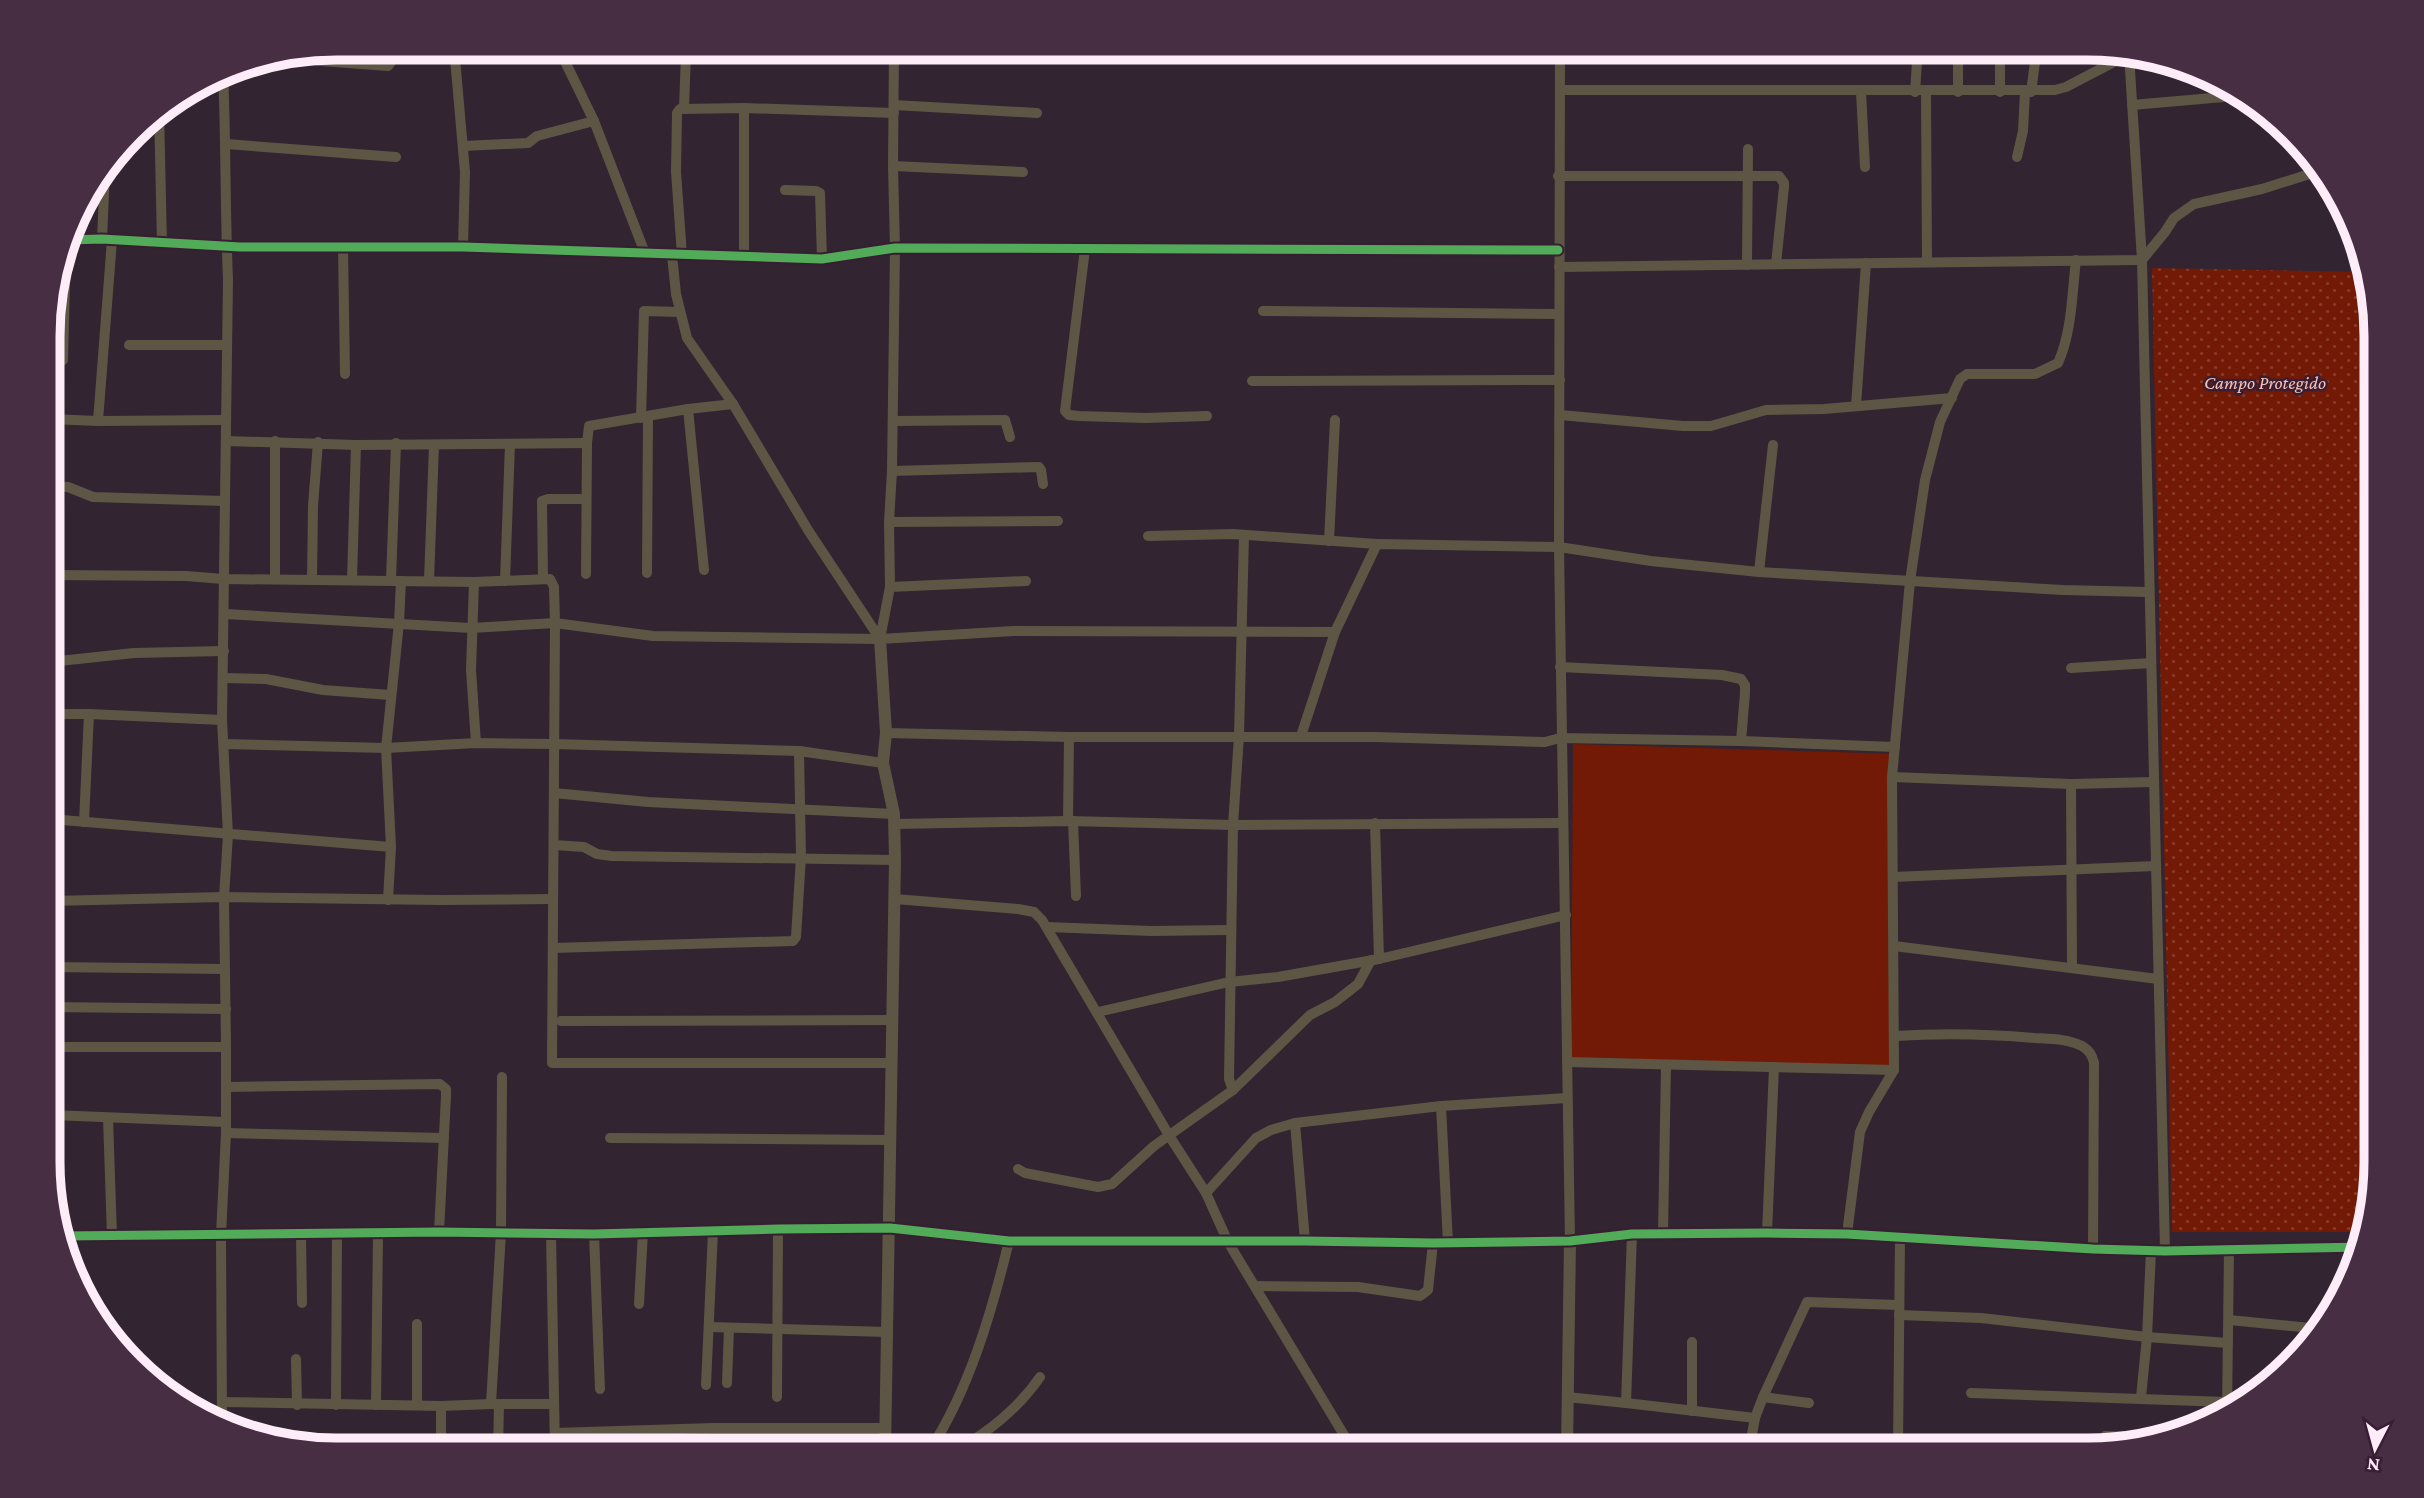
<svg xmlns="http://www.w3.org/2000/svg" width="2424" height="1498" font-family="'Crimson Pro',serif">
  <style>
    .grass { fill: #731a06 }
    .park { fill: url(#park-dots) }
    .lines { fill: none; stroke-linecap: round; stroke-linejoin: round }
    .minor { stroke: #5e5644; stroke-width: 10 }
    .tertiary { stroke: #5e5644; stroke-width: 12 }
    .cycleway-casing { stroke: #381e33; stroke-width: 13 }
    .cycleway { stroke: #51ab58; stroke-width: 9 }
    .labels { text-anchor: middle; stroke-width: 5; stroke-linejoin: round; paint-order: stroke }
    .park-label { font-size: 19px; font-style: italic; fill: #fac1b3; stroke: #381e33 }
    .rim { fill: none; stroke: #feecf9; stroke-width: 9 }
  </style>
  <defs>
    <pattern id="park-dots" width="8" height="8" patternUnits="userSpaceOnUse" patternTransform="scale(1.75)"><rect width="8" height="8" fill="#731a06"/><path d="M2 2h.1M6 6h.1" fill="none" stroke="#883b2b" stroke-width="1.8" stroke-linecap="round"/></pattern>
  </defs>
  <rect width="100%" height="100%" fill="#322430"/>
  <polygon class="grass" points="1573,744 1895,754 1890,1072 1571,1067"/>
  <polygon class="park" points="2152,268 2363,272 2376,317 2376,1181 2366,1232 2172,1232"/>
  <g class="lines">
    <g class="minor">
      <polyline points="454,47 465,172 463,247"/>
      <polyline points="558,47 594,121 645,253"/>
      <polyline points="1560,47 1559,547 1570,1241"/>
      <polyline points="2129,54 2142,260 2165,1251"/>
      <polyline points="281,58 388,66 391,62 393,47"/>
      <polyline points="204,83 224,83"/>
      <polyline points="1560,90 2055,90 2066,87 2131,53"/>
      <polyline points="1861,92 1865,167"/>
      <polyline points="1915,92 1918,47"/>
      <polyline points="1926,92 1927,262"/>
      <polyline points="1958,92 1958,47"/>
      <polyline points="2000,92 2000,47"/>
      <polyline points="2031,92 2037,47"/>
      <polyline points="894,105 1037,113"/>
      <polyline points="2132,105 2247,95"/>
      <polyline points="684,108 686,54 692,47"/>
      <polyline points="159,110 162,244"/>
      <polyline points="226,144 396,157"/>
      <polyline points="463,146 528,143 537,136 594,121"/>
      <polyline points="2017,157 2023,131 2025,92"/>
      <polyline points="893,166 1023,172"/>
      <polyline points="1558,176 1779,176 1784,183 1784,187 1776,264"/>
      <polyline points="785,190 816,191 820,193 822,259"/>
      <polyline points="102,239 105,171"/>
      <polyline points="67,240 102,239 240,247 463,247 822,259 895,248 1558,250"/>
      <polyline points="343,247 345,374"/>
      <polyline points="1085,249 1065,411 1069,415 1079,416 1145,418 1207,416"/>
      <polyline points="672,255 676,294 687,338 733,404 808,530 880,639"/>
      <polyline points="682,255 676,172 677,113 680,109 744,108 894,113"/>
      <polyline points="744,256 744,108"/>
      <polyline points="1747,265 1748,149"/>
      <polyline points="1559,267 2142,260 2165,232 2174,218 2194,204 2262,189 2319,171"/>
      <polyline points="1263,311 1559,314"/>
      <polyline points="129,345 227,345"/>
      <polyline points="63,360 66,246"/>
      <polyline points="1252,381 1560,380"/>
      <polyline points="1856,406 1866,263"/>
      <polyline points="688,409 704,570"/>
      <polyline points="1560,415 1683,426 1711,426 1766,410 1824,409 1952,398"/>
      <polyline points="641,418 644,311 680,312"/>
      <polyline points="50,419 98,421 225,420"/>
      <polyline points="98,421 112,240"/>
      <polyline points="893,421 1005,420 1010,437"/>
      <polyline points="226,441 356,445 587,443"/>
      <polyline points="275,441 275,579"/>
      <polyline points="892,471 1039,467 1041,470 1043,484"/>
      <polyline points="50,486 68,487 93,497 224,501"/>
      <polyline points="889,522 1058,521"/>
      <polyline points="1148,536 1233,534 1377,544"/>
      <polyline points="1329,541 1335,420"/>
      <polyline points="1759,572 1773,445"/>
      <polyline points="647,573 648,417"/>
      <polyline points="586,574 587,443 589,426 688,409 733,404"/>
      <polyline points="50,575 186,576 223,579 474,582 550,579 554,587 555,623 552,1063 891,1063"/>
      <polyline points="312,579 313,506 318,442"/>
      <polyline points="543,579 542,501 548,499 586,499"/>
      <polyline points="352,580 356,445"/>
      <polyline points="391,580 396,443"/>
      <polyline points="429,581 434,445"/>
      <polyline points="505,581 510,444"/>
      <polyline points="474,582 471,670 476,743"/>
      <polyline points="890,587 1026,581"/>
      <polyline points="225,614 471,628 555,623 653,636 880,639 1014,631 1335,632"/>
      <polyline points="880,639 890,587 889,522 892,471 895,248 893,166 894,47"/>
      <polyline points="50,662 134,653 224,651"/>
      <polyline points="1560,667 1722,675 1741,679 1745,685 1745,693 1741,741"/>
      <polyline points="2071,668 2151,663"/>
      <polyline points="223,678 266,679 323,690 390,695"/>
      <polyline points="50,714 89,714 222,720"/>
      <polyline points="886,733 1069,737 1375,737 1545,742 1560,738 1741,741 1895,747"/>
      <polyline points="1301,736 1335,632 1377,544 1559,547 1651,561 1759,572 2063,590 2148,592"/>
      <polyline points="224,744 386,748 476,743 554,744 799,751 883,763"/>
      <polyline points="1892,777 2071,784 2153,782"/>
      <polyline points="2071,784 2072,968"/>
      <polyline points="554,793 648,802 894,814"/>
      <polyline points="50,819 391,847"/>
      <polyline points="1068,821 1069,737"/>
      <polyline points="1073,821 1076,896"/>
      <polyline points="84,822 89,714"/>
      <polyline points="1375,823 1379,959"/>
      <polyline points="895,824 1068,821 1233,825 1563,823"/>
      <polyline points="554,845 584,847 597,854 612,856 895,860"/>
      <polyline points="1893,877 2155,866"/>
      <polyline points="895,899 1018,909 1034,912 1042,920 1170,1137 1206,1193 1228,1242 1353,1450"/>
      <polyline points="388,900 391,847 386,748 399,623 401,581"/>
      <polyline points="50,901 224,897 440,900 553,899"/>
      <polyline points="1047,927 1151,931 1231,930"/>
      <polyline points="1894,946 2158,979"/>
      <polyline points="553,948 793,941 796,937 801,857 799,751"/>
      <polyline points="50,967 225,969"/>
      <polyline points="50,1007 226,1009"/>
      <polyline points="1098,1012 1229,982 1278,977 1379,959 1566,915"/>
      <polyline points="561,1021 892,1020"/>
      <path d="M 1895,1036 C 1942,1033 1988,1034 2035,1038 C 2051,1039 2068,1039 2082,1046 C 2090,1051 2092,1055 2094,1063 L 2093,1249"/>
      <polyline points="50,1046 53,1208"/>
      <polyline points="50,1047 226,1047"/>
      <polyline points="1567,1062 1894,1070"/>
      <polyline points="226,1087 440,1084 446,1089 446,1096 439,1232"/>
      <polyline points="1233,1090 1229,1079 1233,825 1239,736 1244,535"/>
      <polyline points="1441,1106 1448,1243"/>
      <polyline points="52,1115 225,1122"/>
      <polyline points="108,1118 112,1236"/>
      <polyline points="1295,1123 1305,1241"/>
      <polyline points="226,1133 444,1138"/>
      <polyline points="610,1138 891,1140"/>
      <polyline points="1018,1169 1025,1173 1098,1187 1112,1184 1154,1146 1233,1090 1310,1015 1335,1002 1358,984 1371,960"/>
      <polyline points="1206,1193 1256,1138 1271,1130 1295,1123 1441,1106 1567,1098"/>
      <polyline points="551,1233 555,1451"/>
      <polyline points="1767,1233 1774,1067"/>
      <polyline points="301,1234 302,1303"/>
      <polyline points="594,1234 600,1389"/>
      <polyline points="1663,1234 1666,1065"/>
      <path d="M 1847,1234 L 1860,1132 L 1869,1112 L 1894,1070 L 1892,777 L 1910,581 L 1925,480 L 1940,422 L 1960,379 L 1967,374 L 2035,374 L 2058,363 C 2072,332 2072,294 2076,260"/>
      <polyline points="63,1236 439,1232 594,1234 778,1229 890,1228 1009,1241 1305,1241 1433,1243 1570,1241 1632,1234 1767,1233 1847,1234 2093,1249 2165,1251 2363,1247"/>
      <polyline points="1255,1286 1358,1287 1420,1296 1428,1290 1433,1243"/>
      <polyline points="639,1304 643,1232"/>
      <polyline points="1899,1315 1981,1318 2147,1337 2228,1343"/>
      <polyline points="2229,1320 2321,1329"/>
      <polyline points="417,1324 417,1405"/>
      <polyline points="709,1327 888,1332"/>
      <polyline points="1692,1342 1692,1411"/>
      <polyline points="296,1359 297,1405"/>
      <polyline points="727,1383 729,1328"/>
      <polyline points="706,1385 713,1231"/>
      <polyline points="1971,1393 2227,1402"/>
      <polyline points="777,1397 778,1229"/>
      <polyline points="1567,1397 1626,1403 1632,1234"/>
      <polyline points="1763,1397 1809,1403"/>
      <polyline points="2141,1397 2147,1337 2151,1251"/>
      <polyline points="222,1402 441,1406 491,1404 554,1404"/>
      <polyline points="1626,1403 1755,1418"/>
      <polyline points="491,1404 501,1232 502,1077"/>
      <polyline points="336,1405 337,1232"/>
      <polyline points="376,1405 378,1232"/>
      <polyline points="441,1406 441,1451"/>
      <polyline points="2227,1414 2229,1249"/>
      <path d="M 222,1425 L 221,1235 L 226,1133 L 226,1047 L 224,897 L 228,835 L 222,720 L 228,280 C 225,210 226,140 223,70"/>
      <polyline points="555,1433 713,1428 886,1428"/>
      <polyline points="2105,1436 2150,1437"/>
      <polyline points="1749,1450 1755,1418 1763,1397 1807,1302 1899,1305"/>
      <polyline points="1898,1450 1900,1237"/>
      <polyline points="498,1451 499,1404"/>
      <path d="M 929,1451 C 969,1391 992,1311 1009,1241"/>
      <path d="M 955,1451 C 989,1432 1018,1409 1040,1377"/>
    </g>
    <g class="tertiary">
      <polyline points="880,639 886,733 883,763 894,814 895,860 885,1451"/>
      <polyline points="1567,1450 1570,1241"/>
    </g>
    <defs>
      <g id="cycleway">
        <polyline points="67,240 102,239 240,247 463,247 822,259 895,248 1558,250"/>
        <polyline points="63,1236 439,1232 594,1234 778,1229 890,1228 1009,1241 1305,1241 1433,1243 1570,1241 1632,1234 1767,1233 1847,1234 2093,1249 2165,1251 2363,1247"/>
      </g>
    </defs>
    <use href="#cycleway" class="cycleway-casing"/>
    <use href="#cycleway" class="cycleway"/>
  </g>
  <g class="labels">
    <g class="park-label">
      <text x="2265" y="389">Campo Protegido</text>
    </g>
  </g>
  <path d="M0 0H2424V1498H0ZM336 60H2088A276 276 0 0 1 2364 336V1162A276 276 0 0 1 2088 1438H336A276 276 0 0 1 60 1162V336A276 276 0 0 1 336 60Z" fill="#482e43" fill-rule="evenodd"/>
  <path class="rim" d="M336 60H2088A276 276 0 0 1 2364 336V1162A276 276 0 0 1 2088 1438H336A276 276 0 0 1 60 1162V336A276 276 0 0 1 336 60Z"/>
  <g transform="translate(2375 1449) rotate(186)" stroke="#381e33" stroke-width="5" paint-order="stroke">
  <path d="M0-5L12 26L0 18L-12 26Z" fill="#feecf9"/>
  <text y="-10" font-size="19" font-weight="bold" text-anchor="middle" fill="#feecf9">N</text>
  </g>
</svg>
